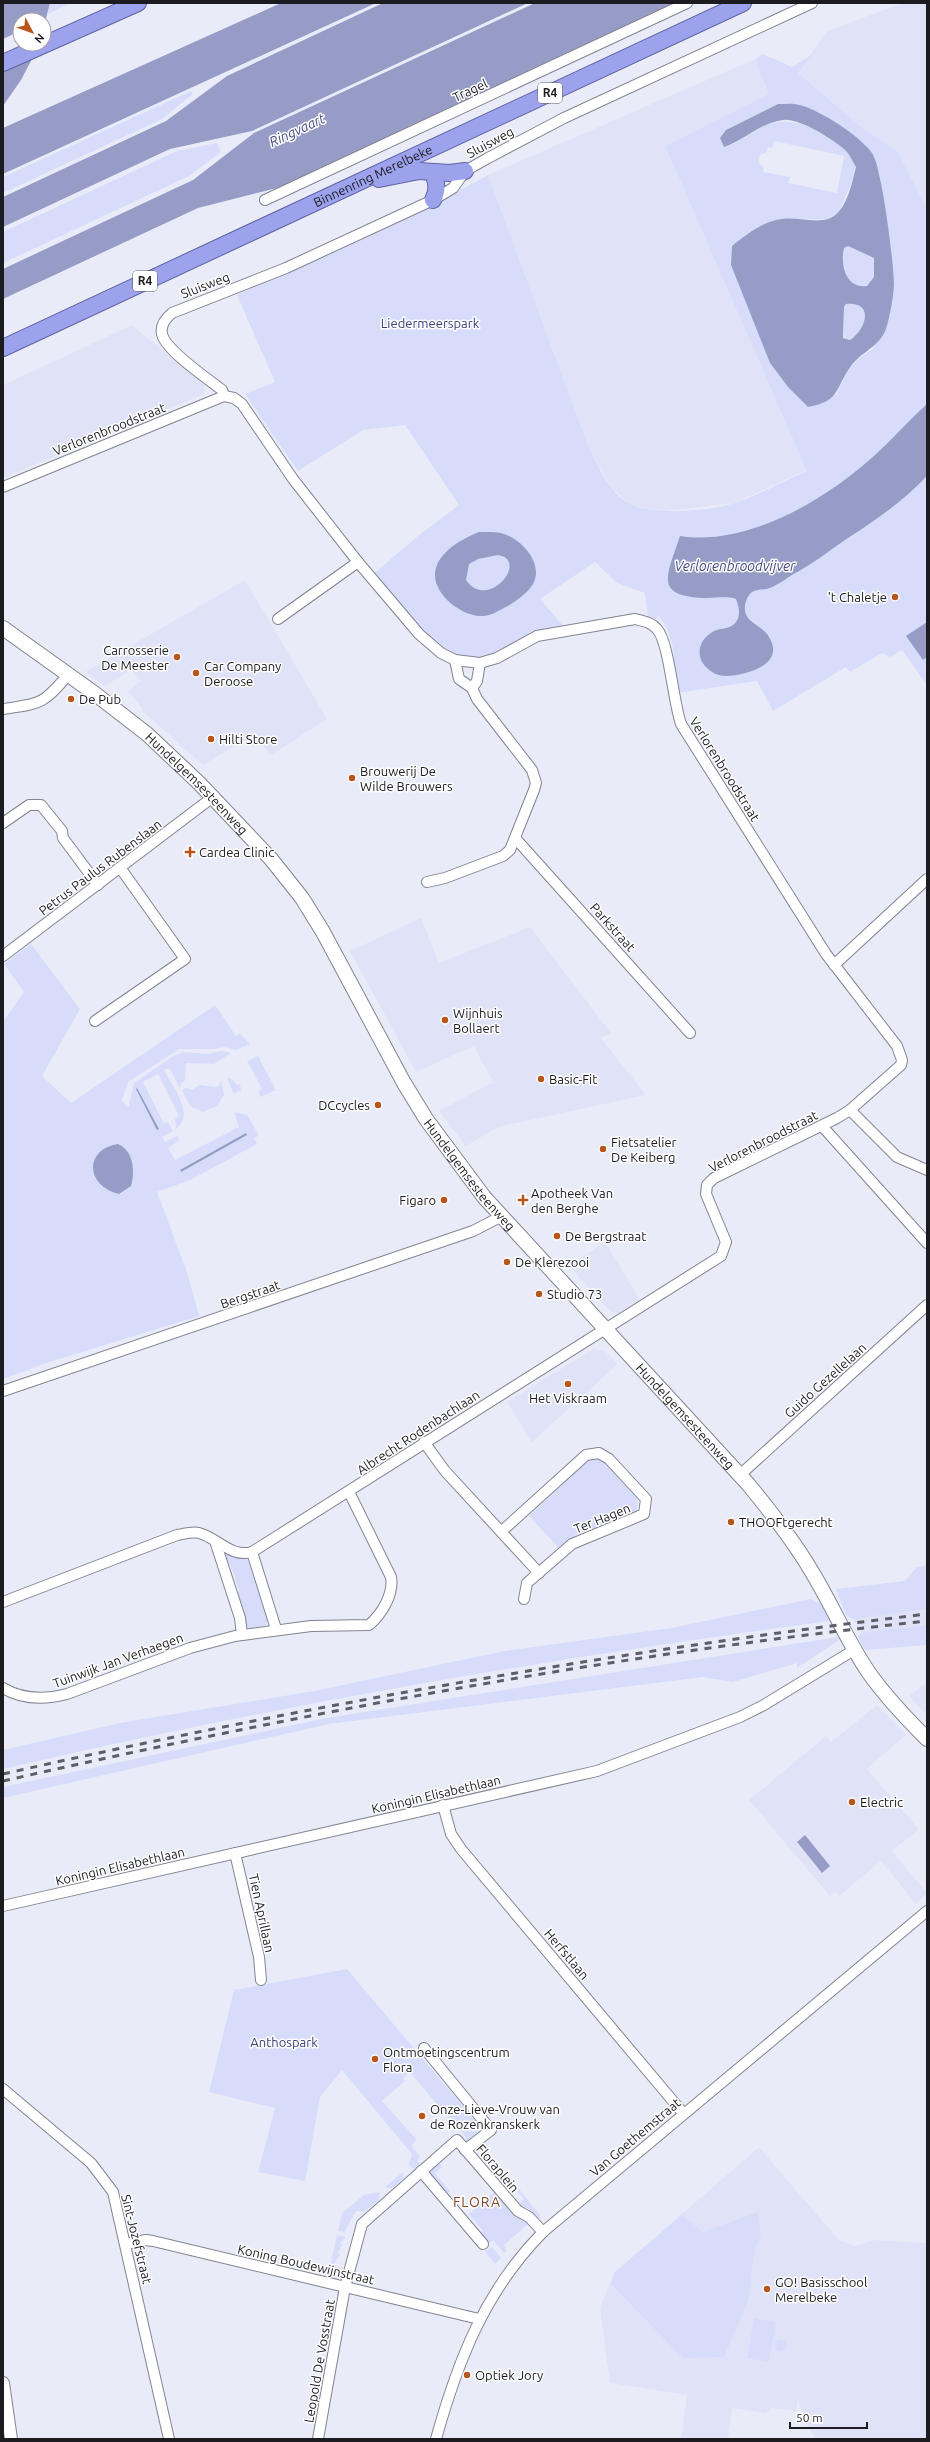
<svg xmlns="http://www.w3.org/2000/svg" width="930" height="2442" font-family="Ubuntu,sans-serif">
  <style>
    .built { fill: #e0e3f7 }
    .green { fill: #d7dcfb; fill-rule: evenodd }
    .water { fill: #969cc6; fill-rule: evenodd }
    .pier { fill: #e9ecf8 }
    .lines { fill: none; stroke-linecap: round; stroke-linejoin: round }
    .minor-casing { stroke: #828490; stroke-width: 12 }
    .tertiary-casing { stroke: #828490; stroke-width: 14 }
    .secondary-casing { stroke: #828490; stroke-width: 16 }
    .trunk-casing { stroke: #5f63a1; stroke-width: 18 }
    .minor { stroke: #fff; stroke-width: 10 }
    .tertiary { stroke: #fff; stroke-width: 12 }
    .secondary { stroke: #fff; stroke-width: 14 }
    .trunk { stroke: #9ca2ec; stroke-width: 16 }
    .rail { stroke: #5e5f66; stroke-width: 3; stroke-dasharray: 7 7; stroke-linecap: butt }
    .poi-dot { fill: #b8551a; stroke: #fff; stroke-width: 1.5 }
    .labels { text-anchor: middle; stroke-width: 3; stroke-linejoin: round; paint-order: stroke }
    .shield { fill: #fff; stroke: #5f5f63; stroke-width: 1 }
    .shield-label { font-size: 12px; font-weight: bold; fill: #1b1b20 }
    .street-label { font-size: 13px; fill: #1b1b20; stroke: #fff }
    .park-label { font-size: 13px; fill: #3d4178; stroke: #fff }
    .poi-label { font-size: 13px; fill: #1b1b20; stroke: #fff; text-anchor: start }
    .water-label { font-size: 14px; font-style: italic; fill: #474b84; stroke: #fff }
    .neighbourhood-label { font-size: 14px; letter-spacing: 1px; fill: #844421; stroke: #fff }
  </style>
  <rect width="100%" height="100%" fill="#e9ecf8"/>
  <g class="built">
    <polygon points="903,3 927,3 927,209 898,152 859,125 798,73 827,31"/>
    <polygon points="755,59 770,94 665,146 807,470 734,503 658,512 629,504 611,487 589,448 488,175"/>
    <polygon points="132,325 205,386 204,394 3,478 3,385"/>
    <polygon points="245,580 327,719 270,756 256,733 203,765 141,710 143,709 128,691 141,681 132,670 104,686 85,672"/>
    <polygon points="421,918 439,963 530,927 611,1033 601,1038 646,1095 498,1127 466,1146 439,1111 493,1082 474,1046 416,1072 350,951"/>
    <polygon points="605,1242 639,1298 619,1313 611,1312 569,1266"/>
    <polygon points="593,1349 605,1351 618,1364 532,1442 507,1402"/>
    <polygon points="927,1609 927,1625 861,1633 853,1619"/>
    <polygon points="927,1682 927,1715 909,1696"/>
    <polygon points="877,1705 906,1735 867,1769 919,1829 892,1851 927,1893 916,1904 881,1861 839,1896 835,1891 830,1896 749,1800 826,1736 831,1742"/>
    <polygon points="759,2147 839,2240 855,2246 875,2240 927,2243 927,2439 816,2439 806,2423 798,2400 796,2411 771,2408 766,2413 732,2408 728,2439 681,2439 687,2395 610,2383 600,2308 614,2273"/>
  </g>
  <g class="green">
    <polygon points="50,3 71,3 48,14"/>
    <path d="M 763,54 L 792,67 L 813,54 L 798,73 L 859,125 L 898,152 L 927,209 L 927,685 L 902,650 L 890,657 L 882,653 L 850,672 L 846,667 L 773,711 L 757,681 L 676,693 C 674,669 677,634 658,616 L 655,621 L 648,618 L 645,593 L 617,583 L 595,562 L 540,599 L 565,628 L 524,640 L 480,660 L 455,658 L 432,644 L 372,575 L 419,535 L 459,505 L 405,425 L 363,430 L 298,471 L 245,394 L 275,382 L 237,295 L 439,202 L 488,175 L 589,448 C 599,467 610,494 630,504 C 654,516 709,511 735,503 C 759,495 783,481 807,471 L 665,146 L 769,94 L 755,59 ZM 778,104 L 798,104 L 820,113 L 841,127 L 879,172 L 891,251 L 873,349 C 850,363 848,370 837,394 L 809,407 L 788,387 L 770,363 L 731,265 L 732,246 L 806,219 L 828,219 L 838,214 L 851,184 L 856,167 C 853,162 850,155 846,151 C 825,131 790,112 762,127 C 749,134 739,143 724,147 L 720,138 L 726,130 ZM 774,141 L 844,156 L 837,193 L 788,183 L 790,177 L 763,172 L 764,167 L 759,164 L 758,158 L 761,154 L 766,153 L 768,147 L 772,148 Z"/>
    <polygon points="191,91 193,94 162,119 3,193 3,177"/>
    <polygon points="217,143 221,152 189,176 3,263 3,232 177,151"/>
    <path d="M 848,246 L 874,258 L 874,277 L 867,286 C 846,289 840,265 844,248 Z"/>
    <path d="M 846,304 C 875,301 866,329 850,340 L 844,338 L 844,307 Z"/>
    <path d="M 31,944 L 80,1009 L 42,1076 L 71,1103 L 215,1005 L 236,1036 L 240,1034 L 250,1044 L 236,1050 L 224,1047 L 215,1049 L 179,1049 L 128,1082 L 122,1100 L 127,1107 L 129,1106 L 134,1083 L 173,1056 L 184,1052 L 208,1054 L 222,1051 L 231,1053 L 214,1064 L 186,1063 L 185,1081 L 182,1082 L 180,1088 L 169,1068 L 164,1070 C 172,1086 196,1114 176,1129 L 175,1119 L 179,1116 L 158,1074 L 143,1082 L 164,1124 L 168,1122 L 173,1131 L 162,1137 L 165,1142 L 177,1136 L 180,1140 L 168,1148 L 175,1160 L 239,1127 L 234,1112 L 247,1115 L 259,1135 L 254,1138 L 257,1144 L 190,1180 L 157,1192 L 187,1272 L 199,1316 L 46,1363 L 3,1379 L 3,1022 L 24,992 L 4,964 Z"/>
    <polygon points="258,1056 276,1090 261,1097 258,1092 262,1089 247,1061"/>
    <polygon points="227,1078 231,1078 237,1085 240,1084 241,1090 234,1094"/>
    <polygon points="221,1079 224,1095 217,1106 203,1112 190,1106 182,1090 186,1088 192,1090 199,1085 217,1087 220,1084"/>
    <polygon points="590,1459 603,1459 638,1496 637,1510 632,1516 594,1532 592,1529 575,1535 576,1538 558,1547 529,1516"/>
    <polygon points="227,1552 245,1558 253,1567 269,1618 265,1626 245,1629 237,1599 239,1590 230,1564 223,1555"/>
    <polygon points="927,1566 927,1609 853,1619 846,1615 836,1589 905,1581 917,1567"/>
    <path d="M 811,1599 L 821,1604 L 830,1621 C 552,1658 276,1705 3,1769 L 3,1750 L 120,1723 L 314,1691 L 505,1651 L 671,1628 Z"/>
    <polygon points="927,1625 927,1645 865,1650 858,1637 861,1633"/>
    <polygon points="838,1637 839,1640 797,1668 797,1663 733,1682 703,1677 329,1724 3,1798 3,1787 326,1718"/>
    <polygon points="347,1969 482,2129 466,2142 466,2138 457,2127 455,2129 450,2122 451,2121 410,2072 403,2078 405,2081 382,2101 417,2140 411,2145 420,2157 417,2160 420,2163 413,2169 409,2164 412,2154 342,2070 320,2097 305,2181 258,2172 275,2108 209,2092 234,1990"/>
    <polygon points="494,2159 518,2188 516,2189 509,2181 502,2186 501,2183 506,2178 494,2163 489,2167 486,2166"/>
    <polygon points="439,2163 442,2167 435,2173 450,2191 447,2195 440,2188 440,2185 427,2172"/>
    <polygon points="403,2172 404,2178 391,2189 385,2187"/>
    <polygon points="519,2189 540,2215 540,2218 536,2218 528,2208 521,2208 518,2205 524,2199 517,2191"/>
    <polygon points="379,2192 380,2196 378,2201 364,2212 357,2211 355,2213 344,2232 338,2231 342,2213 364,2195"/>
    <polygon points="495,2192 516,2216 523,2217 528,2224 504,2245 507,2251 504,2253 493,2240 486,2245 478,2235 483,2231 469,2214"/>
    <polygon points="758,2212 761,2237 755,2247 748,2301 724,2357 683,2358 611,2284 614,2273 682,2215 703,2232"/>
    <polygon points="337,2235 346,2237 340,2243 342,2245 338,2253 340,2255 334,2264 342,2272 338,2281 327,2281"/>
    <polygon points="492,2247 501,2258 495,2264 485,2252"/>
    <polygon points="754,2318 776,2322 769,2362 747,2358"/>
    <circle cx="781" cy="2345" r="6"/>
  </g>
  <g class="water">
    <polygon points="3,3 50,3 44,26 44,20 20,20 20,44 34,55 21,80 3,106"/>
    <polygon points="281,3 376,3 3,174 3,128"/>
    <polygon points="383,3 528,3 252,131 170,149 3,227 3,197 166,121 227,76"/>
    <polygon points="535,3 678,3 281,187 198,208 3,299 3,269 193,180 254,133"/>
    <path d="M 778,104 C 785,104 793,103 800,105 C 821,111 859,135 872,153 C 882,167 894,265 894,285 C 893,299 890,316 886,329 C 879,347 861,352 851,366 C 835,388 841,401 808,407 L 788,387 L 770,363 L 731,265 L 732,246 C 746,235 763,221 782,219 C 797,217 814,223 828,219 C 846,214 852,183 856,167 C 853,162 850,155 846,151 C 834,140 800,118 783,120 C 762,122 745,140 724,147 L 720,138 L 726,130 ZM 848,246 L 874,258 L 874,277 L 867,286 C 846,289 840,265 844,248 ZM 846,304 C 875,301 866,330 850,340 L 843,338 L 844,307 Z"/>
    <path d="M 927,404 L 927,476 C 904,500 879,518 851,536 C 834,547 817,561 799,571 C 789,576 780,584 770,588 C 764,590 757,589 752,592 C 748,595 746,600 745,605 C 743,624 761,623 769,637 C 786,665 746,675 726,676 C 719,676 712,673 707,668 C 694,656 699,639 714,631 C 721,628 731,629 736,622 C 741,615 739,607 736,599 C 727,596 718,598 708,598 C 652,597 667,576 680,536 C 747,547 827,499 875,455 C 893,439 909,420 927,404 Z"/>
    <path d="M 479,532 C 490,532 500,531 509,536 C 526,544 543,566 533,584 C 527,594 517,600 508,606 C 499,610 490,617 480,616 C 459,615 429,591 436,568 C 441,550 464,538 479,532 ZM 498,555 C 530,560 488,612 466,580 L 469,564 L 478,559 Z"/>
    <polygon points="927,622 927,657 923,660 906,636"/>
    <polygon points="137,1088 159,1129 157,1130 136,1089"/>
    <polygon points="246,1133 247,1135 181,1172 180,1170"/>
    <path d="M 118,1144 C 134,1151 135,1172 131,1186 L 119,1194 C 85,1186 84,1149 118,1144 Z"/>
    <polygon points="805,1835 830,1866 822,1873 797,1842"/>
  </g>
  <polygon class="pier" points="20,31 20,44 40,44 36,55 3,72 3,39"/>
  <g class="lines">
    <defs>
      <g id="minor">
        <polyline points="265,200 687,3"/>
        <path d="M 224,396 L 222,390 C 208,379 165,350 162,334 C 160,325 166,318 172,313 L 286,268 L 433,200 L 453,188 L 465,171 L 488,158 L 564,118 L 812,3"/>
        <path d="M 3,487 L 224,396 L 234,398 L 242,404 L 293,479 L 358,562 L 419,634 L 441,653 L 455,660 L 480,663 L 497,658 L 537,636 L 635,619 C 643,621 651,622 657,629 C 669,642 673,701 681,724 L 826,954 L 897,1046 L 902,1060 L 901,1065 L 850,1110 L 837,1118 L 714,1178 L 707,1185 L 706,1194 L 726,1242 L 721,1256 L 252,1552 C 231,1558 218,1538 199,1533 C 192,1531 184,1534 177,1535 L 3,1602"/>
        <polyline points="278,619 358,562"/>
        <polyline points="455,660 459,679 472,688 477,681 480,663"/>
        <path d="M 3,709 C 42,703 42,705 68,675"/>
        <polyline points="3,823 29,805 41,805 62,831 63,838 98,885"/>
        <polyline points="516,839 690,1033"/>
        <polyline points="427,882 445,878 503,856 510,850 534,790 536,783 532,770 477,699 472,688"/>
        <polyline points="3,956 213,797"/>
        <polyline points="834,965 927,879"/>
        <polyline points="95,1021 185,959 121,869"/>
        <polyline points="850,1110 897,1157 927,1170"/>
        <polyline points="822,1126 927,1243"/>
        <polyline points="3,1391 473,1231 502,1216"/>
        <polyline points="424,1442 445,1471 539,1573"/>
        <polyline points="741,1474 927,1305"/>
        <polyline points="502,1531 586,1455 599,1453 609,1459 646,1499 644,1514 572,1544 527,1583 524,1599"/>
        <polyline points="215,1541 240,1618 242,1635"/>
        <polyline points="252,1552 276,1629"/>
        <path d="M 3,1688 C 23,1700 44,1700 67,1694 L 190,1648 L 235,1636 L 311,1626 L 369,1625 C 382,1614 394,1594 391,1577 L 349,1492"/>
        <polyline points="443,1805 451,1834 461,1849 683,2113"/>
        <polyline points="235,1853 259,1957 261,1980"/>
        <polyline points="3,1906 597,1771 740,1717 764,1705 854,1650"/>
        <polyline points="424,2048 491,2130 465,2150"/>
        <polyline points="3,2089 91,2163 113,2192 169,2439"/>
        <polyline points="421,2171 483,2244"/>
        <polyline points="126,2244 146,2240 153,2241 479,2319"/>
        <polyline points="318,2439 345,2287 362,2224 457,2140 518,2211 529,2217 543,2232"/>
        <path d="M 436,2439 C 458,2360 485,2291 543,2232 L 927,1911"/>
      </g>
      <polyline id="tertiary" points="3,2383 11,2439"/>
      <g id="secondary">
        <path id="s1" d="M 3,628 L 94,693 L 147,734 L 199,783 L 271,859 L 302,898 L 323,932 L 404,1083 L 426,1119 L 484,1197 L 748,1484 C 771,1512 794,1541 812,1572 C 832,1605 847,1641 869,1673 C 886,1697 906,1718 927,1739"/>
      </g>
      <g id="trunk">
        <polyline points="3,63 138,3"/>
        <path d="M 433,173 C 437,184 438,190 433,200"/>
        <polyline points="379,179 419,171 450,173 465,171"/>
        <path id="s2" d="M 3,348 L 743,3"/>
      </g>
    </defs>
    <use href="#minor" class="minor-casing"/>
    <use href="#tertiary" class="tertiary-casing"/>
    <use href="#secondary" class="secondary-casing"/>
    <use href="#trunk" class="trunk-casing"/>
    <use href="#minor" class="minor"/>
    <use href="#tertiary" class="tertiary"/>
    <use href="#secondary" class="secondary"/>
    <use href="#trunk" class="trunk"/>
    <g class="rail">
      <path d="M 3,1774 C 309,1705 616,1651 927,1614"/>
      <path d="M 3,1781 C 308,1712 616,1654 927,1621"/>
    </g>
  </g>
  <g class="poi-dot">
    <circle cx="895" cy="597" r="4"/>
    <circle cx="177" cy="657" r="4"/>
    <circle cx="196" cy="673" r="4"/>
    <circle cx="71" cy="699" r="4"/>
    <circle cx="211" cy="739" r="4"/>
    <circle cx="352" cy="778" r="4"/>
    <path d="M188 846h4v4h4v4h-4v4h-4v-4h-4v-4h4z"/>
    <circle cx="445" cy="1020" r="4"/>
    <circle cx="541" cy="1079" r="4"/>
    <circle cx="378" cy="1105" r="4"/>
    <circle cx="603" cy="1149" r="4"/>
    <circle cx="444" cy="1200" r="4"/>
    <path d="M521 1194h4v4h4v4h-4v4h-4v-4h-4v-4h4z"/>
    <circle cx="557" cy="1236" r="4"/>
    <circle cx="507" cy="1262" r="4"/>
    <circle cx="539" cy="1294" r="4"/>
    <circle cx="568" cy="1384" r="4"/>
    <circle cx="731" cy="1522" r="4"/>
    <circle cx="852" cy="1802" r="4"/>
    <circle cx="375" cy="2059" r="4"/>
    <circle cx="422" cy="2116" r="4"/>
    <circle cx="767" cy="2289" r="4"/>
    <circle cx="467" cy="2375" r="4"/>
  </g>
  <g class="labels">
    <g class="shield">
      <rect x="538" y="83" width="24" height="20" rx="3"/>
      <rect x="133" y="271" width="24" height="20" rx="3"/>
    </g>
    <g class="shield-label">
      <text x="550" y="97">R4</text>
      <text x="145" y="285">R4</text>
    </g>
    <g class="street-label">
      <text transform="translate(470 90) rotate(-25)" y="5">Tragel</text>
      <text transform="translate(490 142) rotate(-28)" y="5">Sluisweg</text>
      <text dy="5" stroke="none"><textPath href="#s2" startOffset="408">Binnenring Merelbeke</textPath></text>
      <text transform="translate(205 285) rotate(-21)" y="5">Sluisweg</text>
      <text transform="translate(109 429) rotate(-22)" y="5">Verlorenbroodstraat</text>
      <text transform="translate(725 769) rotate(58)" y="5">Verlorenbroodstraat</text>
      <text dy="5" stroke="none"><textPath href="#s1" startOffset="249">Hundelgemsesteenweg</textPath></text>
      <text transform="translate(100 867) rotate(-37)" y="5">Petrus Paulus Rubenslaan</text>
      <text transform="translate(613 927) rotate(48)" y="5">Parkstraat</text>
      <text transform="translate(763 1141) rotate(-27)" y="5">Verlorenbroodstraat</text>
      <text dy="5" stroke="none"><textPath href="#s1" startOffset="729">Hundelgemsesteenweg</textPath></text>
      <text transform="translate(250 1294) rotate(-19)" y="5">Bergstraat</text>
      <text transform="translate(825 1380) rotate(-42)" y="5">Guido Gezellelaan</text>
      <text dy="5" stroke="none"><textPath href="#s1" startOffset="1053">Hundelgemsesteenweg</textPath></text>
      <text transform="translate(418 1432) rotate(-33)" y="5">Albrecht Rodenbachlaan</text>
      <text transform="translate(602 1518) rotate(-22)" y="5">Ter Hagen</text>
      <text transform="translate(118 1660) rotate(-20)" y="5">Tuinwijk Jan Verhaegen</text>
      <text transform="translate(436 1794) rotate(-13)" y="5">Koningin Elisabethlaan</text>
      <text transform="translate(120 1866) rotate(-13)" y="5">Koningin Elisabethlaan</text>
      <text transform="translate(262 1913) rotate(78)" y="5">Tien Aprillaan</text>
      <text transform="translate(567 1954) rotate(50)" y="5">Herfstlaan</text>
      <text transform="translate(635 2137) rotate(-40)" y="5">Van Goethemstraat</text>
      <text transform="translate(498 2168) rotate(50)" y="5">Floraplein</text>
      <text transform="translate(137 2239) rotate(76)" y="5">Sint-Jozefstraat</text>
      <text transform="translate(306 2264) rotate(13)" y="5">Koning Boudewijnstraat</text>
      <text transform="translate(319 2361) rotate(-80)" y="5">Leopold De Vosstraat</text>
    </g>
    <g class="park-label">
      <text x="430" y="328">Liedermeerspark</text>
      <text x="284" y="2047">Anthospark</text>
    </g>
    <g class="poi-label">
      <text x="887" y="602" text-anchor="end">'t Chaletje</text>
      <text x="169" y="655" text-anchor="end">Carrosserie<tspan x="169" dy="15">De Meester</tspan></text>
      <text x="204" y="671">Car Company<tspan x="204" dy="15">Deroose</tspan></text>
      <text x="79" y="704">De Pub</text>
      <text x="219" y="744">Hilti Store</text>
      <text x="360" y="776">Brouwerij De<tspan x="360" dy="15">Wilde Brouwers</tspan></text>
      <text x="199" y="857">Cardea Clinic</text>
      <text x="453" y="1018">Wijnhuis<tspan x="453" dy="15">Bollaert</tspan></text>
      <text x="549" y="1084">Basic-Fit</text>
      <text x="370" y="1110" text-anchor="end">DCcycles</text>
      <text x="611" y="1147">Fietsatelier<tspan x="611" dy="15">De Keiberg</tspan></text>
      <text x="531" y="1198">Apotheek Van<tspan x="531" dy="15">den Berghe</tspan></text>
      <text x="436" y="1205" text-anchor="end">Figaro</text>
      <text x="565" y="1241">De Bergstraat</text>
      <text x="515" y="1267">De Klerezooi</text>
      <text x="547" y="1299">Studio 73</text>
      <text x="568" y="1403" text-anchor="middle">Het Viskraam</text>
      <text x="739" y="1527">THOOFtgerecht</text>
      <text x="860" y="1807">Electric</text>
      <text x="383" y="2057">Ontmoetingscentrum<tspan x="383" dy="15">Flora</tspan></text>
      <text x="430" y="2114">Onze-Lieve-Vrouw van<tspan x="430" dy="15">de Rozenkranskerk</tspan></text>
      <text x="775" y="2287">GO! Basisschool<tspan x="775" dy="15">Merelbeke</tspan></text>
      <text x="475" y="2380">Optiek Jory</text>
    </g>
    <g class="water-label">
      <text transform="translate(297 130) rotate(-25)" y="5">Ringvaart</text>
      <text x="735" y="571">Verlorenbroodvijver</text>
    </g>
    <g class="neighbourhood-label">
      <text x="477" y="2207">FLORA</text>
    </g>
  </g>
  <rect width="930" height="2442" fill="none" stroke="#1b1b20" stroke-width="8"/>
  <g transform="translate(32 32) rotate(131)"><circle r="19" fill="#ffffff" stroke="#a4a4a6"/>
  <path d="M0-3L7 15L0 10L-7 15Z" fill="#b8551a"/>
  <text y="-6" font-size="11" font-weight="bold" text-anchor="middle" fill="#1b1b20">N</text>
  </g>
  <path d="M790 2422v6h77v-6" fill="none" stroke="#1b1b20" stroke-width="2"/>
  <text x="796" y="2422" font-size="12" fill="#1b1b20" stroke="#ffffff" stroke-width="3" paint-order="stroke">50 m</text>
</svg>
